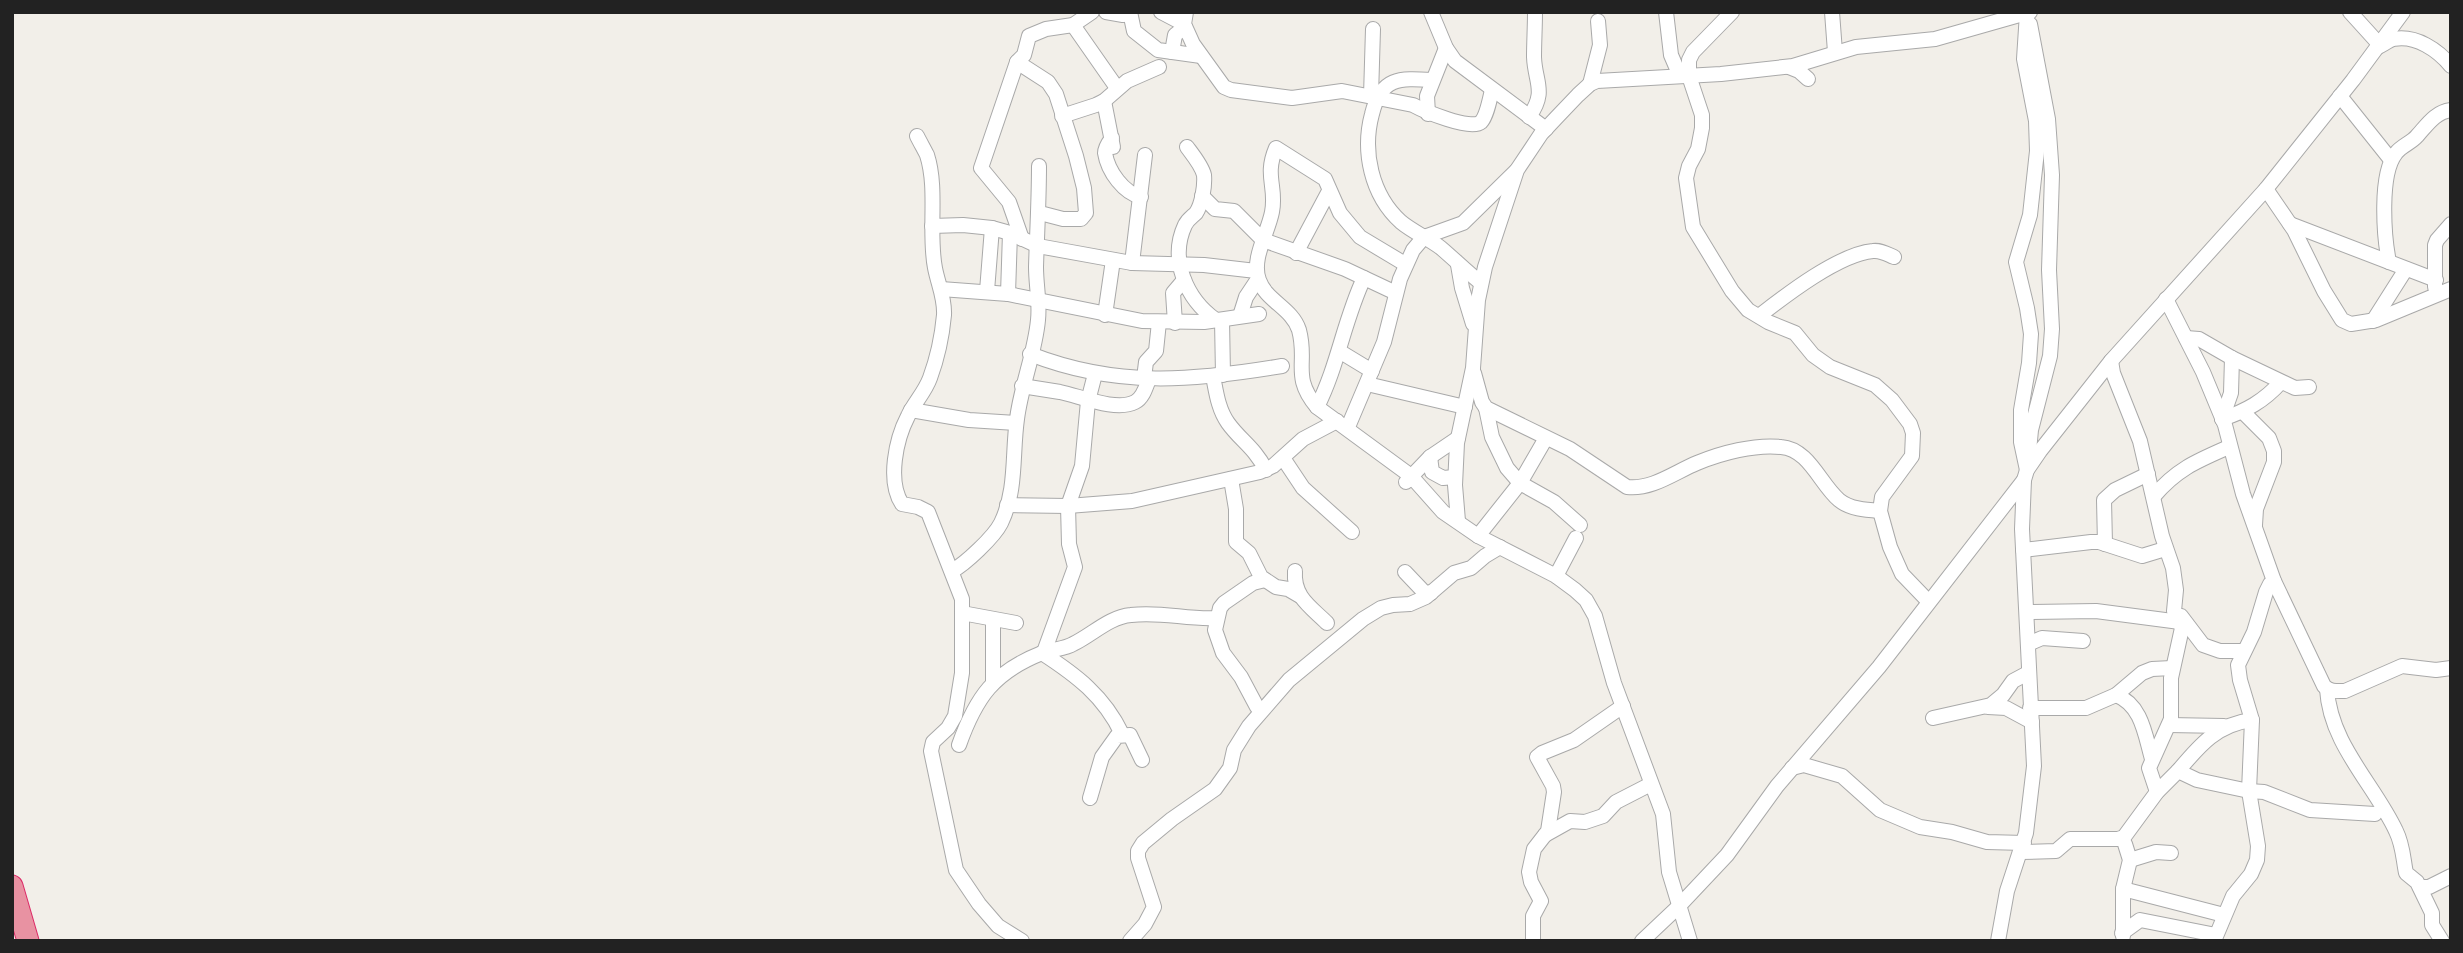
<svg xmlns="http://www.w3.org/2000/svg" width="2463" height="953" font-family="'Sofia Sans Condensed',sans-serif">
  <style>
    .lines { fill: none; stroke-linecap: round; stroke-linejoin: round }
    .minor-casing { stroke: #a9a9a9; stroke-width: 16 }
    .highway-casing { stroke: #dc2a67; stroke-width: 23 }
    .minor { stroke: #fff; stroke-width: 14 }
    .highway { stroke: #e892a2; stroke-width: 21 }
  </style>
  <rect width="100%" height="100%" fill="#f2efe9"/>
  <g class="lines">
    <defs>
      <g id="minor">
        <polyline points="1106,12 1123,15 1130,12"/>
        <polyline points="1130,12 1134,31 1158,50 1201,56"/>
        <polyline points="1161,12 1184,24"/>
        <path d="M 1186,12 L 1184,24 L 1193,44 L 1224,87 L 1231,90 L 1292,98 L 1342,91 L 1413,105 C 1424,111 1471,131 1481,122 C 1487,116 1490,98 1492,90"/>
        <polyline points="1431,12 1446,48 1455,61 1546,129"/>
        <polyline points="1666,12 1671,55 1680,76"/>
        <polyline points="1732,12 1693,52 1689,60 1689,76 1702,115 1702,128 1698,149 1689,166 1686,178 1693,227 1732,291 1748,310 1768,322 1795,333 1813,355 1830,367 1875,385 1892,400 1910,424 1913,433 1912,456 1882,497 1880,511 1890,547 1902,574 1928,601"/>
        <polyline points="1832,12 1835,52"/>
        <polyline points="2350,12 2379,44"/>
        <polyline points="2027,13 2024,59 2036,121 2037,151 2030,215 2016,262 2027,308 2031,334 2029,363 2021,410 2021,442 2027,470"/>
        <polyline points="1073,25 1117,88"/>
        <path d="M 2378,47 C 2383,45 2389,40 2394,39 C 2416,35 2438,50 2451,66"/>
        <polyline points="1172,52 1175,35 1185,27"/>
        <polyline points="1017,62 1048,82 1056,94 1076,156 1084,188 1086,213 1081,219 1063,219 1040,213"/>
        <polyline points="1789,67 1799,71 1808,79"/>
        <path d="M 1432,80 C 1399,78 1381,77 1372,114 C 1362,151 1371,195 1401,222 C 1413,232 1428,238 1441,248 C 1454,259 1467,272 1481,283"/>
        <polyline points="1590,84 1600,45 1598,21"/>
        <polyline points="1371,96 1373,29"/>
        <polyline points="2340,96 2391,160"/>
        <polyline points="1104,101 1113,147"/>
        <polyline points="1428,114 1427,96 1446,48"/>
        <polyline points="1062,116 1096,105 1104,101 1127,81 1159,67"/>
        <path d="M 1529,117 C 1547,91 1535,83 1534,57 C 1534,43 1535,27 1535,12"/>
        <path d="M 917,136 C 920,142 924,149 927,155 C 938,189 928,233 935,268 C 938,284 945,298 944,315 C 942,337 937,359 930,378 C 925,392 914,403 908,416 C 896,439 887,481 902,504 L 918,507 L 928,512 L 962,599 L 962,673 L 955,716 L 948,728 L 933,742 L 931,751 L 956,870 L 979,904 L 998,926 L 1022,941"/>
        <path d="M 1112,138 C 1109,142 1105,147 1105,153 C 1108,172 1124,193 1141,197"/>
        <path d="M 1187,147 C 1193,155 1202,166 1204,175 C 1205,186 1202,204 1196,213 C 1192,217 1188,219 1185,225 C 1169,259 1186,299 1216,320"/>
        <polyline points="2266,189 2294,230 2324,291 2342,320 2351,324 2376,320 2451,289"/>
        <polyline points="1202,196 1215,209 1234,211 1263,240 1345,269 1396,293"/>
        <polyline points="2290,224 2436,280"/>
        <polyline points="932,226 963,225 992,228 1010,233 1038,246 1132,263 1204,265 1256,271"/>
        <polyline points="1022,239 1009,202 981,168 1017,62 1024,55 1029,36 1046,29 1073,25 1092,12"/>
        <polyline points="1296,253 1329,191"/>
        <path d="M 2389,262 C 2384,237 2379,174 2396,153 C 2401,146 2411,143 2417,136 C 2427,125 2435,112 2451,110"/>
        <polyline points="1132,263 1145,155"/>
        <path d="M 1405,264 L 1360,237 L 1340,213 L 1325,179 L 1276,148 C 1264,176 1277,187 1272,212 C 1268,233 1251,259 1259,280 C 1266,301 1292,308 1299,330 C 1308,363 1291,376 1317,407 L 1411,476 L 1443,512 L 1478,536 L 1556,576 L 1575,590 L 1586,600 L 1595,616 L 1614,683 L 1663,814 L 1669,872 L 1690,941"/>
        <polyline points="1458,265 1462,288 1473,324"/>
        <polyline points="2435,287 2435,245 2437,240 2451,224"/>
        <polyline points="941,289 1008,294 1142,321 1204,322 1259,314"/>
        <polyline points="987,291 992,228"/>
        <polyline points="1008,294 1010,233"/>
        <path d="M 2166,299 L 2203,372 L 2225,425 L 2243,494 L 2274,581 L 2324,686 C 2330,692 2337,691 2345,691 L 2402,666 L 2436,670 L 2451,668"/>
        <polyline points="1105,315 1113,260"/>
        <polyline points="1240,316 1246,297 1258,279"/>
        <path d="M 1759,316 C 1786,295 1839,254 1873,251 C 1881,250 1887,254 1894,257"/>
        <polyline points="1222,320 1223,375"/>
        <polyline points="2373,321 2406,269"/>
        <polyline points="1175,323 1173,293 1184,280"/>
        <polyline points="2186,338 2199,339 2232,358 2295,388 2309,387"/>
        <polyline points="1339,351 1372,371"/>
        <path d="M 1030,354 C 1117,388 1193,381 1282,366"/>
        <polyline points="2111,361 2113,373 2140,441 2162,536 2173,568 2176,590 2174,611 2182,628 2171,678 2171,719 2149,768 2157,792"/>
        <path d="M 1474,373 L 1482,402 L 1486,408 L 1570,449 L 1627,487 C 1652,490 1675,472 1697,463 C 1721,453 1755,444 1781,447 C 1809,449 1820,484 1839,500 C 1850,509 1866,510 1880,511"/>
        <path d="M 1213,376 C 1216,391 1218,409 1228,423 C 1241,441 1254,447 1266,470"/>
        <polyline points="1144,378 1146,362 1156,351 1159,322"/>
        <polyline points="1367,384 1465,407"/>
        <path d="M 1022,386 C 1034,388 1047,390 1060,392 C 1080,396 1116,412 1135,402 C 1143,398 1146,387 1149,379"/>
        <path d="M 1317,407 C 1338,366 1344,320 1364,278"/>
        <polyline points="1486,408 1492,437 1507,468 1520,483 1554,502 1580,525"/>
        <polyline points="911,410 969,420 1016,423"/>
        <polyline points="2243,412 2269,438 2274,451 2274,462 2256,509 2255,525"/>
        <path d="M 2222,419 C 2246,411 2264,401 2281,382"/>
        <polyline points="2222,419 2231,393 2232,358"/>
        <polyline points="1348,427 1384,342 1400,279 1413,250 1424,237 1463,223 1516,171"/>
        <polyline points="2029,451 2031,430 2050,356 2052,329 2049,270 2052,175 2048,119 2030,24"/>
        <polyline points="1430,457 1432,472 1443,478 1455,477"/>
        <polyline points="1283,458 1303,488 1352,532"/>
        <polyline points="1231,479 1236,509 1236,542 1249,553 1261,577 1276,587 1288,589 1300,596"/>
        <polyline points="1406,482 1430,457 1458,438"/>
        <path d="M 2154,496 C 2177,469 2197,461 2229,447"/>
        <polyline points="1007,505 1068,506 1132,501 1260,472 1273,466 1303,439 1337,421"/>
        <polyline points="1458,521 1455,485 1457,443 1473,368 1478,300 1485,267 1517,170 1541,134 1557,117 1578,95 1590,84 1597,81 1721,74 1793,66 1856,47 1935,39 2030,12"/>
        <polyline points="1478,536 1520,483 1546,438"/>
        <polyline points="2105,544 2104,500 2115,490 2148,474"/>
        <polyline points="2023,550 2091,542 2099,542 2142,556 2165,549"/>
        <path d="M 952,571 C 965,564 994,537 1001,523 C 1017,490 1012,454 1017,419 C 1021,386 1035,353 1038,320 C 1040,303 1036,285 1036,267 C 1037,233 1039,200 1039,166"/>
        <path d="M 1295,571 C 1293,597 1311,607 1327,623"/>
        <polyline points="1405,572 1424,592 1431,593"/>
        <polyline points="1556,576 1576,538"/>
        <polyline points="2027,612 2096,611 2180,622"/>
        <polyline points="962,613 1016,623"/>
        <polyline points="2181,616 2203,645 2220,651 2244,651"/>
        <polyline points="993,620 993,681"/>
        <polyline points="2028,644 2042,638 2083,641"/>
        <polyline points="1044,652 1075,567 1069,544 1068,506 1082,466 1088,401 1095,374"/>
        <path d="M 1042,653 C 1076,675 1104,696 1122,734"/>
        <path d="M 2327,689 C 2330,744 2374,784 2396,831 C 2403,845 2403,858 2406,873 L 2417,882 L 2432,913 L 2432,925 L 2442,941"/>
        <path d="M 2116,695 C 2142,705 2145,735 2152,759"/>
        <polyline points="1257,707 1241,677 1223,653 1215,630 1220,608 1224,603 1253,583 1265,580"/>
        <polyline points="1988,707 2006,708 2032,722"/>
        <polyline points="2030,708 2086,708 2116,695 2142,673 2152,669 2172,668"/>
        <polyline points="1933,718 1991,705 2003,695 2013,681 2028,673"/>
        <polyline points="2169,725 2224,726"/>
        <path d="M 959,745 C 976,697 994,672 1042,653 C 1052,649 1065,649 1073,644 C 1092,635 1109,617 1131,615 C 1161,611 1188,620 1217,618"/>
        <polyline points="1792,768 1804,765 1842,776 1880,810 1920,827 1952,832 1987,842 2024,843"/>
        <path d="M 2178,771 C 2199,746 2217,724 2252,720"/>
        <polyline points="1090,798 1102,757 1117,736 1130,735 1142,760"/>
        <polyline points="1545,835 1570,821 1585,822 1603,816 1616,802 1651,784"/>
        <polyline points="2021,852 2056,851 2070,839 2118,839 2124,837 2157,792 2178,771 2197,780 2249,791 2264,792 2310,810 2375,814"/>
        <polyline points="2130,860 2156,852 2171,853"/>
        <polyline points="2420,887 2429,887 2451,876"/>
        <polyline points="2123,889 2224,915"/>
        <polyline points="2122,933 2140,920 2216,935"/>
        <polyline points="2123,936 2123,889 2130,860 2125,844"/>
        <polyline points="1130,941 1145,924 1154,907 1138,858 1138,851 1143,843 1172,819 1215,789 1230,768 1234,750 1249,726 1289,680 1363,619 1381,608 1393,605 1410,604 1426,597 1454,573 1471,568 1485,556 1500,547"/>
        <polyline points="1533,941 1533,916 1541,901 1531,882 1529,872 1534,849 1548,831 1554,792 1553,786 1537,757 1542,753 1574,740 1623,706"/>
        <polyline points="1642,941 1678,907 1727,855 1777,786 1879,667 2024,480"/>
        <polyline points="1998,941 2007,891 2026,833 2034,766 2022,529 2024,480 2027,470 2040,451 2111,361 2266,189 2353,80 2403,12"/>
        <polyline points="2214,941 2233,896 2251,874 2257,860 2258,846 2249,791 2252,720 2240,680 2238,665 2254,632 2266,592 2270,584 2274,581"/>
      </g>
      <polyline id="highway" points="12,886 28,941"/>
    </defs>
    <use href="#minor" class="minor-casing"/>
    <use href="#highway" class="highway-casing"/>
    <use href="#minor" class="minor"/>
    <use href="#highway" class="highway"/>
  </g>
  <rect width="2463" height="953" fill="none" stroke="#222222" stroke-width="28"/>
</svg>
